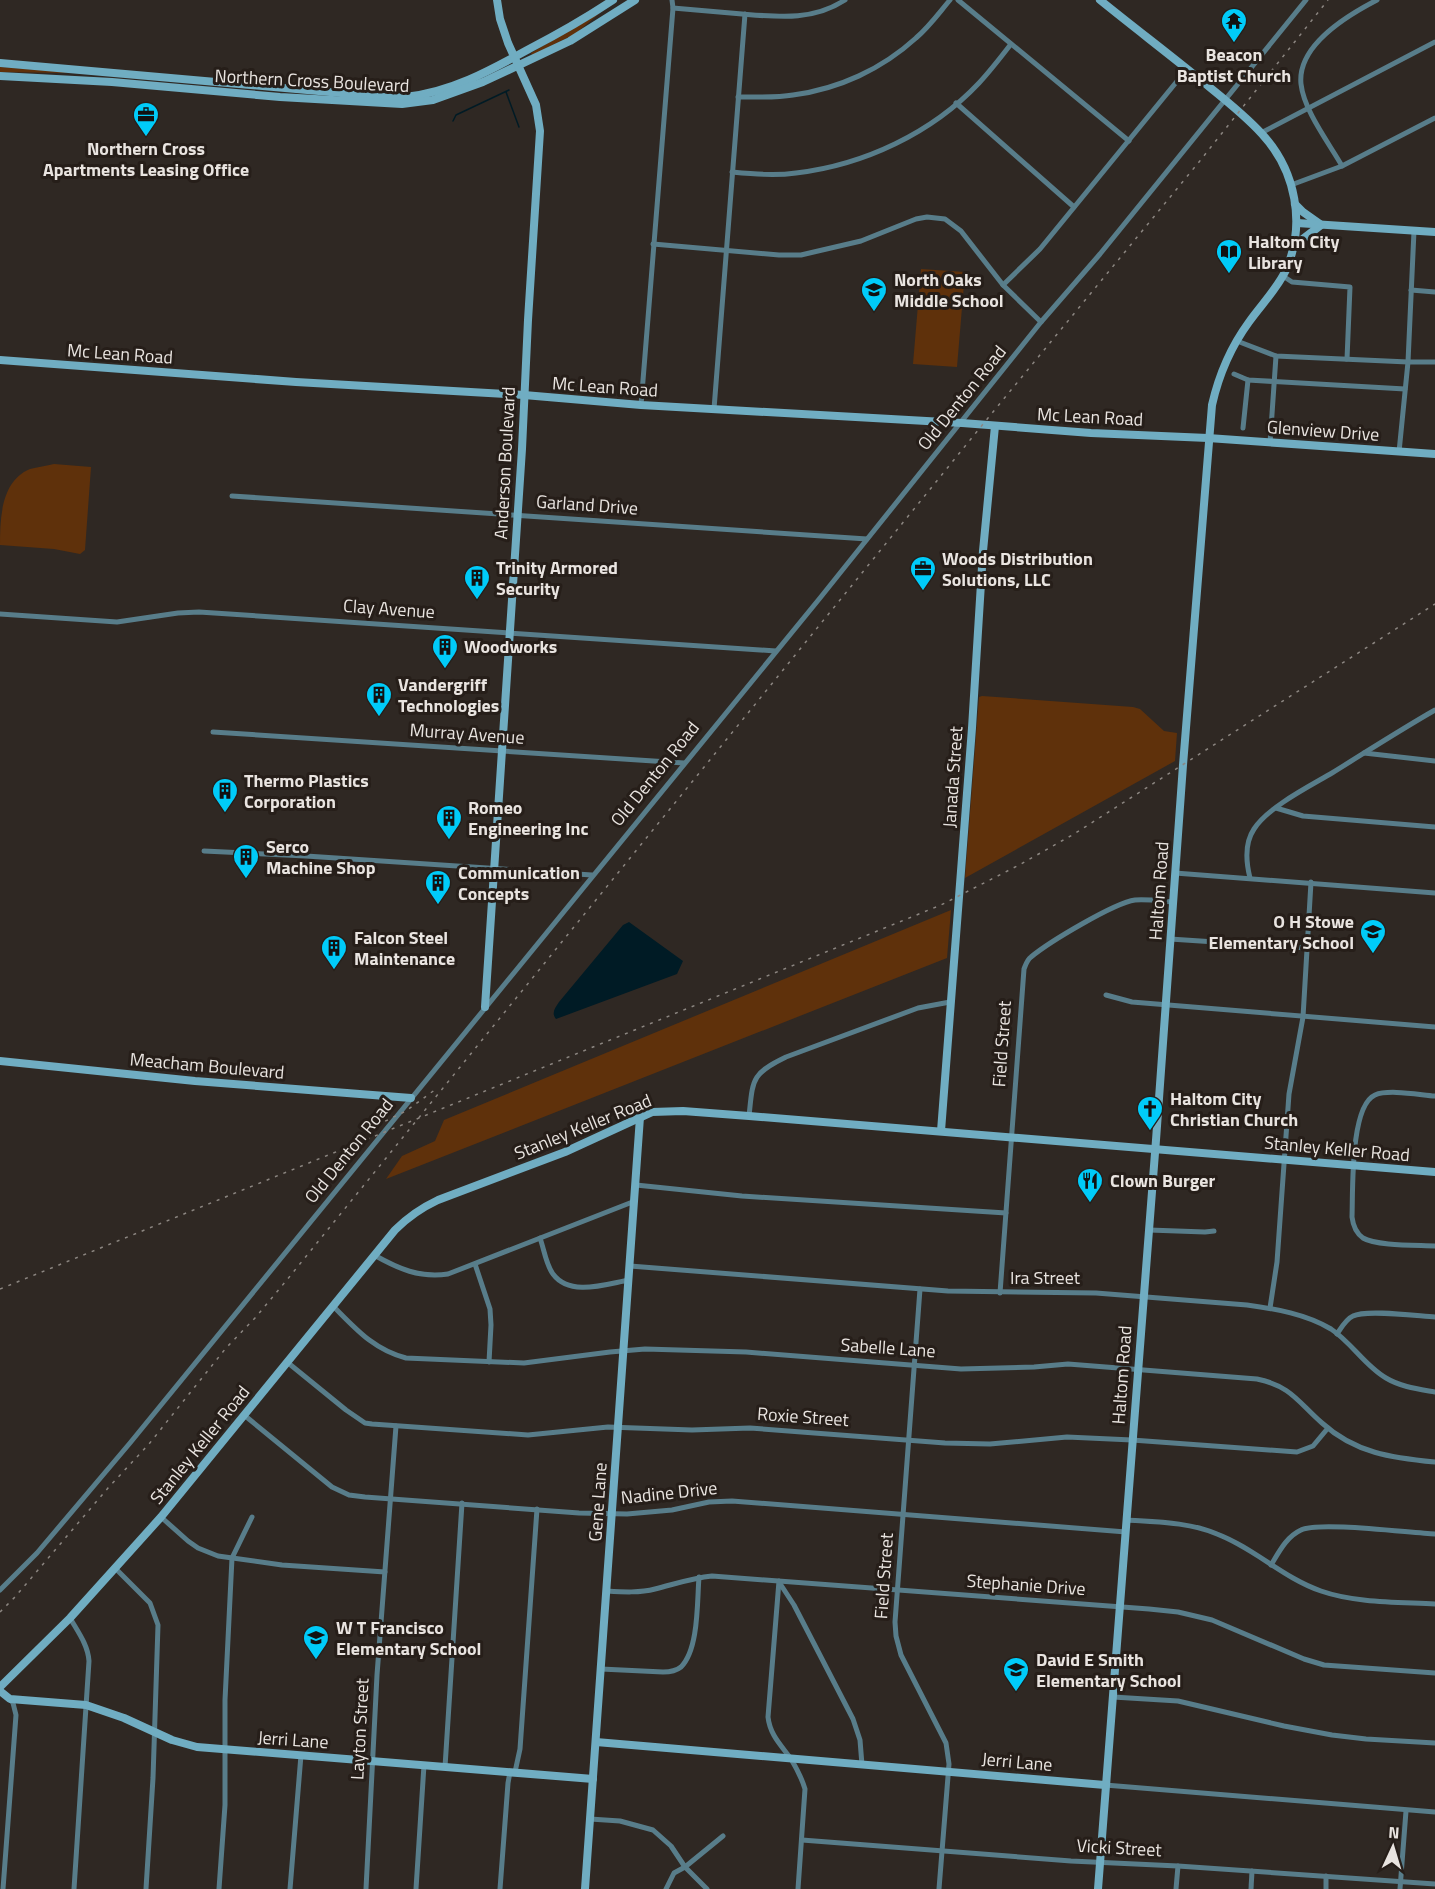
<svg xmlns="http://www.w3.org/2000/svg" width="1435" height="1889" font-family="'Titillium Web',sans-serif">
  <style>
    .green { fill: #5f310b }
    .water { fill: #001b25 }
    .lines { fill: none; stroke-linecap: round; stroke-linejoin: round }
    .stream { stroke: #001b25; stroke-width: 1.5 }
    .street { stroke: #587d8a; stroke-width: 5 }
    .secondary { stroke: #70adc2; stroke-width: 8 }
    .rail { stroke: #8c8681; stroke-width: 1.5; stroke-dasharray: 3 6; stroke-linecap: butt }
    .labels { text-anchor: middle; stroke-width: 6; stroke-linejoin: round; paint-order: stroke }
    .poi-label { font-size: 18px; font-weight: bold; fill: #e9e4e0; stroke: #261e19; text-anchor: start }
    .street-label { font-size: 18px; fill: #e9e4e0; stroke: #261e19 }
  </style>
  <rect width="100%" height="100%" fill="#2f2823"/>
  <g class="green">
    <polygon points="600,13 575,34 532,55 531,53"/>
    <polygon points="0,67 66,72 66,73 0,72"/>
    <polygon points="921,269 965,272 957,367 913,364"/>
    <path d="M 54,464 L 91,467 L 85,550 L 80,554 L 54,549 L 0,545 C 0,518 1,481 30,469 C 37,467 47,466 54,464 Z"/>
    <polygon points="982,696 1133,707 1140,709 1164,731 1177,733 1175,761 965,878 979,697"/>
    <polygon points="951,910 947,958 386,1179 402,1156 435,1141 444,1120"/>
  </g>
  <path class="water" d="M 629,922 L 683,961 L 677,974 L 556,1019 C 551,1013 555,1008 559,1002 L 623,925 Z"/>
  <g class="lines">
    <g class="stream">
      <polyline points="506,92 519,127"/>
      <polyline points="453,121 456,115 509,90"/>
    </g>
    <g class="street">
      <path d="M 672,0 L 673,8 C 696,10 719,12 742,14 C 779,17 813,21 845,0"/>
      <polyline points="958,0 1129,141"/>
      <path d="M 738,97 C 756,97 775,98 793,95 C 839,89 882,69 916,38 C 929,27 939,13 950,0"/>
      <polyline points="956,103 1074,207"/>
      <polyline points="1261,133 1435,42"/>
      <path d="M 1342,166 C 1329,143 1304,111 1301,84 C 1297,45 1348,15 1377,0"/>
      <path d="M 732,172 C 753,174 775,176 796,173 C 864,165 932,133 979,83 C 991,70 1001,57 1011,44"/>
      <polyline points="1291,185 1342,166 1435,118"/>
      <polyline points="653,244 779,255 801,255 861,241 916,219 927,217 945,219 961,231 1003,285 1041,322"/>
      <polyline points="1283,276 1292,282 1350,287 1347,359"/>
      <polyline points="1003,285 1040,249 1187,69"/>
      <polyline points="1411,290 1435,292"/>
      <polyline points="1237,341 1276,356 1408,362 1435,362"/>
      <polyline points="1234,374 1248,380 1405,389"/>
      <polyline points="641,405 673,8"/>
      <polyline points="714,409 745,14"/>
      <polyline points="1243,428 1248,380"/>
      <polyline points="1270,443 1276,356"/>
      <polyline points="1399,452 1408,362 1414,231"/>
      <polyline points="232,496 867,539"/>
      <polyline points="0,614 117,622 178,613 199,612 776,651"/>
      <polyline points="213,732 684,763"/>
      <polyline points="1364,753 1435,761"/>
      <polyline points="1276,808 1303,816 1435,827"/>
      <polyline points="204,851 306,856 592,875"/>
      <polyline points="1175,873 1435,893"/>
      <path d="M 1250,878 C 1246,862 1244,844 1254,829 C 1268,807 1310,786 1332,773 C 1366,752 1400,730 1435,710"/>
      <polyline points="1170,939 1307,948"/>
      <polyline points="1106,995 1132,1002 1435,1027"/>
      <path d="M 1435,1096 C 1420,1095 1389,1089 1375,1095 C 1350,1106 1353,1191 1352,1217 C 1353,1225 1356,1233 1363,1238 C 1376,1246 1418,1245 1435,1246"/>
      <path d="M 749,1116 C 753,1079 751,1074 786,1057 L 918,1008 L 950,1002"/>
      <polyline points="636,1185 742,1196 1006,1213"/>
      <polyline points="1149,1230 1205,1232 1214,1231"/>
      <path d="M 540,1238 C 544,1249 546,1265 553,1274 C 570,1297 606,1284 629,1280"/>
      <path d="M 374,1255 C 399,1269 419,1278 448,1274 L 635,1201"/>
      <polyline points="475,1264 490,1309 491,1325 489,1362"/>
      <path d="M 630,1266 L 948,1291 L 1096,1293 L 1247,1305 C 1276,1309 1306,1314 1331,1329 C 1352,1343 1365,1366 1386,1378 C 1401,1387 1418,1389 1435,1392"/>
      <polyline points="920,1289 895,1622 896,1636 901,1655 946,1743 949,1764 939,1889"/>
      <path d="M 1000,1293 L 1024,969 C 1026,964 1027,960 1031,957 C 1049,942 1114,903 1135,900 C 1147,899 1161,901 1173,902"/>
      <path d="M 333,1306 C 356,1329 374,1350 406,1358 L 524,1363 L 610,1352 L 645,1349 L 746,1352 L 961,1369 L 1034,1367 L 1068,1364 L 1257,1379 C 1291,1386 1298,1402 1322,1423 C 1355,1453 1392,1458 1435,1462"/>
      <polyline points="1270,1308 1277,1262 1289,1094 1303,1017 1311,882"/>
      <path d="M 1337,1334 C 1341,1328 1346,1319 1353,1316 C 1366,1309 1418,1316 1435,1317"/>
      <polyline points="287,1362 346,1410 365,1423 372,1424 528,1435 608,1427 692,1430 750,1428 945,1443 990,1444 1067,1437 1132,1440 1297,1452 1313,1446 1328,1428"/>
      <polyline points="244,1415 332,1487 349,1495 365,1497 579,1513 627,1514 672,1510 709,1502 732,1501 1126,1532"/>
      <polyline points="161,1517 188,1541 198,1548 218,1556 282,1565 385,1572"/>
      <path d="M 1126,1520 C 1156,1522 1189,1522 1217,1534 C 1254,1548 1283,1578 1321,1591 C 1355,1603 1399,1602 1435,1604"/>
      <path d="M 1271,1565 C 1279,1552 1286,1537 1301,1530 C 1318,1521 1410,1533 1435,1534"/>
      <polyline points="115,1568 150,1603 158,1625 153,1778 146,1889"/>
      <path d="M 779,1581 L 768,1717 C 770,1735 781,1745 791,1759 C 797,1769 802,1779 805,1789 L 798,1889"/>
      <polyline points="779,1582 794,1605 853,1719 860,1740 862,1765"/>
      <polyline points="0,1590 37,1553 130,1443 820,598 1041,322 1100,254 1306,0"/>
      <path d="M 607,1591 C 623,1592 640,1593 655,1589 C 675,1584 692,1578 712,1576 L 1149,1609 L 1178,1612 L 1212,1620 L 1304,1659 L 1324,1665 L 1435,1673"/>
      <path d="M 70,1618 C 78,1632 88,1645 89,1661 L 74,1889"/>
      <path d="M 601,1669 L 663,1672 C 669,1672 676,1671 681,1667 C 699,1649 697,1601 699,1577"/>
      <polyline points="1113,1697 1178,1701 1284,1726 1332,1735 1366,1739 1435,1743"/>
      <polyline points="445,1767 462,1503"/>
      <polyline points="515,1772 520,1749 537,1509"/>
      <polyline points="1105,1785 1435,1812"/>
      <polyline points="590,1819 620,1821 653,1830 671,1846 685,1867 707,1889"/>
      <polyline points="802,1840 1071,1861 1178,1866 1435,1884"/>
      <polyline points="3,1889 16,1715 13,1703 10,1699"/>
      <polyline points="219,1889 225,1805 225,1700 232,1558 252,1517"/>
      <polyline points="290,1889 301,1755"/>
      <polyline points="366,1889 377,1675 396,1426"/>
      <polyline points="416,1889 424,1765"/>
      <polyline points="500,1889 508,1783 510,1772"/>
      <polyline points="666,1889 674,1873 685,1867 723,1836"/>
      <polyline points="1176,1889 1178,1866"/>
      <polyline points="1251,1889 1252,1871"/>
      <polyline points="1326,1889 1326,1876"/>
      <polyline points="1400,1889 1406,1811"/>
    </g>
    <g class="secondary">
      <path d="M 0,63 L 341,93 C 362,95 384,99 405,97 C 450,93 491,70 529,49 C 558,34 586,18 613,0"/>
      <polyline points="0,76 112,82 280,97 402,104 433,100 483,82 570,41 635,0"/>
      <polyline points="1295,204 1303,212 1320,224"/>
      <polyline points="1297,223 1435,232"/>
      <polyline points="1295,245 1321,225"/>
      <polyline points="0,360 296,382 524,395 641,405 962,423 1091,433 1208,438 1435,454"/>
      <polyline points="485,1007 522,449 528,320 540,131 536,105 508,43 500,19 497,0"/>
      <polyline points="0,1061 195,1081 411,1098"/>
      <polyline points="941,1131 972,728 983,551 995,426"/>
      <path d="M 0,1687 L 70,1618 L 161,1517 L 395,1230 C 408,1217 421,1208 438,1200 L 565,1152 L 652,1112 L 683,1111 L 749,1116 L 1435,1172"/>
      <polyline points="0,1691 10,1699 86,1705 124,1718 172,1740 197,1747 593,1779"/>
      <polyline points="596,1742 1105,1785"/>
      <polyline points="585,1889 640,1117"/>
      <path d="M 1098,1889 L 1156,1140 L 1183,765 L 1212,405 C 1219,374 1230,348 1249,322 C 1261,305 1277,289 1286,270 C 1306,224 1296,171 1262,134 C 1243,113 1219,95 1197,77 C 1165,51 1132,26 1100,0"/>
    </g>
    <g class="rail">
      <polyline points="369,1129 406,1111 436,1089"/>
      <polyline points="0,1289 941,905 1021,864 1074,834 1435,604"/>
      <polyline points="0,1612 15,1597 108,1488 149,1444 226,1348 255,1318 286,1281 988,418 1199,162 1328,0"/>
    </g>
  </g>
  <defs>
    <symbol id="temple-pin" viewBox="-11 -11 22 30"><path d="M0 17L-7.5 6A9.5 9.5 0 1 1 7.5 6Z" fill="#00cbf9" stroke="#261e19"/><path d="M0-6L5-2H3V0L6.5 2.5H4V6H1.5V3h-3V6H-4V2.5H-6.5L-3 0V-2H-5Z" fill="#111"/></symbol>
    <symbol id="office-pin" viewBox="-11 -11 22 30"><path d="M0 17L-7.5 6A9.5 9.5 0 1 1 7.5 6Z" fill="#00cbf9" stroke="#261e19"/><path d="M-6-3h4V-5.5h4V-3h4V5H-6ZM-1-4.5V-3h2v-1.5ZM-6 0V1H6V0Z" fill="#111"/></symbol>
    <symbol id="library-pin" viewBox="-11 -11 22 30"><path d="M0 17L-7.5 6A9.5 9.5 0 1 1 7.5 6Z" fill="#00cbf9" stroke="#261e19"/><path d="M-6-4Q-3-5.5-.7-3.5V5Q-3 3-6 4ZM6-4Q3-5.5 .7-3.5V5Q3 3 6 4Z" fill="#111"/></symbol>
    <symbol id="school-pin" viewBox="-11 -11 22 30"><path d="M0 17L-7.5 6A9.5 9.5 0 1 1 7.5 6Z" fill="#00cbf9" stroke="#261e19"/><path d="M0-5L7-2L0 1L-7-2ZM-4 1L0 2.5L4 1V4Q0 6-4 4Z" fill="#111"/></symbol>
    <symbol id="building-pin" viewBox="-11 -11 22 30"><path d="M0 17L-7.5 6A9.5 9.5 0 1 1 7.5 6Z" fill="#00cbf9" stroke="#261e19"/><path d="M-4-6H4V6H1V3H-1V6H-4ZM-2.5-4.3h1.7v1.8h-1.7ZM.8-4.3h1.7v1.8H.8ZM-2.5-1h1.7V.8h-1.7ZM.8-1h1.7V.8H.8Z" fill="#111"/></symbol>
    <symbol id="church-pin" viewBox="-11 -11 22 30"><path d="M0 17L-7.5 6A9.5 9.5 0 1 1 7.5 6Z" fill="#00cbf9" stroke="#261e19"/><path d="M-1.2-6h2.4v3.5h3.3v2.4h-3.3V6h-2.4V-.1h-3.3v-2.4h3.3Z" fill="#111"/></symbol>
    <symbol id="restaurant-pin" viewBox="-11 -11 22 30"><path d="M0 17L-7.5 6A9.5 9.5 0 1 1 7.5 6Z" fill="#00cbf9" stroke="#261e19"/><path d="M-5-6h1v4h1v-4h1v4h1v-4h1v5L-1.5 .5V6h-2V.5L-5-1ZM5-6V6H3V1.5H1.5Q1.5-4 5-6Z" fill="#111"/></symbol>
  </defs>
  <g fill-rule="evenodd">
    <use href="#temple-pin" x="1219" y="6" width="30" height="40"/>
    <use href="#office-pin" x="131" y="100" width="30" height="40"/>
    <use href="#library-pin" x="1214" y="237" width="30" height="40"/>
    <use href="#school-pin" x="859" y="275" width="30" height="40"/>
    <use href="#office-pin" x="908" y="554" width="30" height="40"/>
    <use href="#building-pin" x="462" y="563" width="30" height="40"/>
    <use href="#building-pin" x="430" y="632" width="30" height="40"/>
    <use href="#building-pin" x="364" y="680" width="30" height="40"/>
    <use href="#building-pin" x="210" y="776" width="30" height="40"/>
    <use href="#building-pin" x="434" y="803" width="30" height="40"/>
    <use href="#building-pin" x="231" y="842" width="30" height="40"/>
    <use href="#building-pin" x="423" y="868" width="30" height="40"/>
    <use href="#school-pin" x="1358" y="917" width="30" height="40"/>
    <use href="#building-pin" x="319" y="933" width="30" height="40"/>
    <use href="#church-pin" x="1135" y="1094" width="30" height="40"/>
    <use href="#restaurant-pin" x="1075" y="1166" width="30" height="40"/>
    <use href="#school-pin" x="301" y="1623" width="30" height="40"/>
    <use href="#school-pin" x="1001" y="1655" width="30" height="40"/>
  </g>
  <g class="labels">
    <g class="poi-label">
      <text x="1234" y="61" text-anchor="middle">Beacon<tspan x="1234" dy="21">Baptist Church</tspan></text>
      <text x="146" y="155" text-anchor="middle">Northern Cross<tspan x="146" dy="21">Apartments Leasing Office</tspan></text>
      <text x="1248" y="248">Haltom City<tspan x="1248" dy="21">Library</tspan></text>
      <text x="894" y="286">North Oaks<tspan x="894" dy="21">Middle School</tspan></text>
      <text x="942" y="565">Woods Distribution<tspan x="942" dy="21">Solutions, LLC</tspan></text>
      <text x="496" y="574">Trinity Armored<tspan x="496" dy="21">Security</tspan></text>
      <text x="464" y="653">Woodworks</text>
      <text x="398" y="691">Vandergriff<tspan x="398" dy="21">Technologies</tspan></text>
      <text x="244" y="787">Thermo Plastics<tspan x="244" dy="21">Corporation</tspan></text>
      <text x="468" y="814">Romeo<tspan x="468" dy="21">Engineering Inc</tspan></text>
      <text x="266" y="853">Serco<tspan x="266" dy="21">Machine Shop</tspan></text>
      <text x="458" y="879">Communication<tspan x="458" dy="21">Concepts</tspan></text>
      <text x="1354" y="928" text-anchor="end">O H Stowe<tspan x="1354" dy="21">Elementary School</tspan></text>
      <text x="354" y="944">Falcon Steel<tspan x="354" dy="21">Maintenance</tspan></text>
      <text x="1170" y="1105">Haltom City<tspan x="1170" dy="21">Christian Church</tspan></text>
      <text x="1110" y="1187">Clown Burger</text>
      <text x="336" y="1634">W T Francisco<tspan x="336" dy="21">Elementary School</tspan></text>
      <text x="1036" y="1666">David E Smith<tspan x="1036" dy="21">Elementary School</tspan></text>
    </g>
    <g class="street-label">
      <text transform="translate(312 81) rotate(3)" y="6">Northern Cross Boulevard</text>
      <text transform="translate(120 354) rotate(4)" y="6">Mc Lean Road</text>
      <text transform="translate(605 387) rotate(4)" y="6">Mc Lean Road</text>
      <text transform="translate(962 398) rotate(-51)" y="6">Old Denton Road</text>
      <text transform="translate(1090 417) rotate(3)" y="6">Mc Lean Road</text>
      <text transform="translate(1323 431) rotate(4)" y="6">Glenview Drive</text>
      <text transform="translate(505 463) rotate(-87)" y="6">Anderson Boulevard</text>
      <text transform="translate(587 505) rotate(4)" y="6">Garland Drive</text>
      <text transform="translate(389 609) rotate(4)" y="6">Clay Avenue</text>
      <text transform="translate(467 734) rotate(4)" y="6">Murray Avenue</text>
      <text transform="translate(655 774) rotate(-51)" y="6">Old Denton Road</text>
      <text transform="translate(953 777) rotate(-86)" y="6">Janada Street</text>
      <text transform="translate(1159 891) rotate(-86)" y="6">Haltom Road</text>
      <text transform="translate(1002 1044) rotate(-86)" y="6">Field Street</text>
      <text transform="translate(207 1066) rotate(5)" y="6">Meacham Boulevard</text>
      <text transform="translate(583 1127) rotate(-22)" y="6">Stanley Keller Road</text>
      <text transform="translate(1337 1149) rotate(5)" y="6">Stanley Keller Road</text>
      <text transform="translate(349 1151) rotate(-51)" y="6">Old Denton Road</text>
      <text x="1045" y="1284">Ira Street</text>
      <text transform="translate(888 1348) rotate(4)" y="6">Sabelle Lane</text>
      <text transform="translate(1122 1375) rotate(-86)" y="6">Haltom Road</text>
      <text transform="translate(803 1417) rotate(4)" y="6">Roxie Street</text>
      <text transform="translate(200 1445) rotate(-51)" y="6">Stanley Keller Road</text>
      <text transform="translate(669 1493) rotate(-6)" y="6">Nadine Drive</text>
      <text transform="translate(598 1502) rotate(-86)" y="6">Gene Lane</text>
      <text transform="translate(884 1576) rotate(-86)" y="6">Field Street</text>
      <text transform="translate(1026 1585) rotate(4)" y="6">Stephanie Drive</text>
      <text transform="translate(360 1729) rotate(-87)" y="6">Layton Street</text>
      <text transform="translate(293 1740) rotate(4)" y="6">Jerri Lane</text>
      <text transform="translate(1017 1762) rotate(5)" y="6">Jerri Lane</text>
      <text transform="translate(1119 1848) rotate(3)" y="6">Vicki Street</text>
    </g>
  </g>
  <g transform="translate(1393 1847) rotate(4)" stroke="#261e19" stroke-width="4.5" paint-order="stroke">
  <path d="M0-4.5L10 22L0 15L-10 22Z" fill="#e9e4e0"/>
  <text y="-9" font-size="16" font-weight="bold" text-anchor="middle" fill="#e9e4e0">N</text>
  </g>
</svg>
